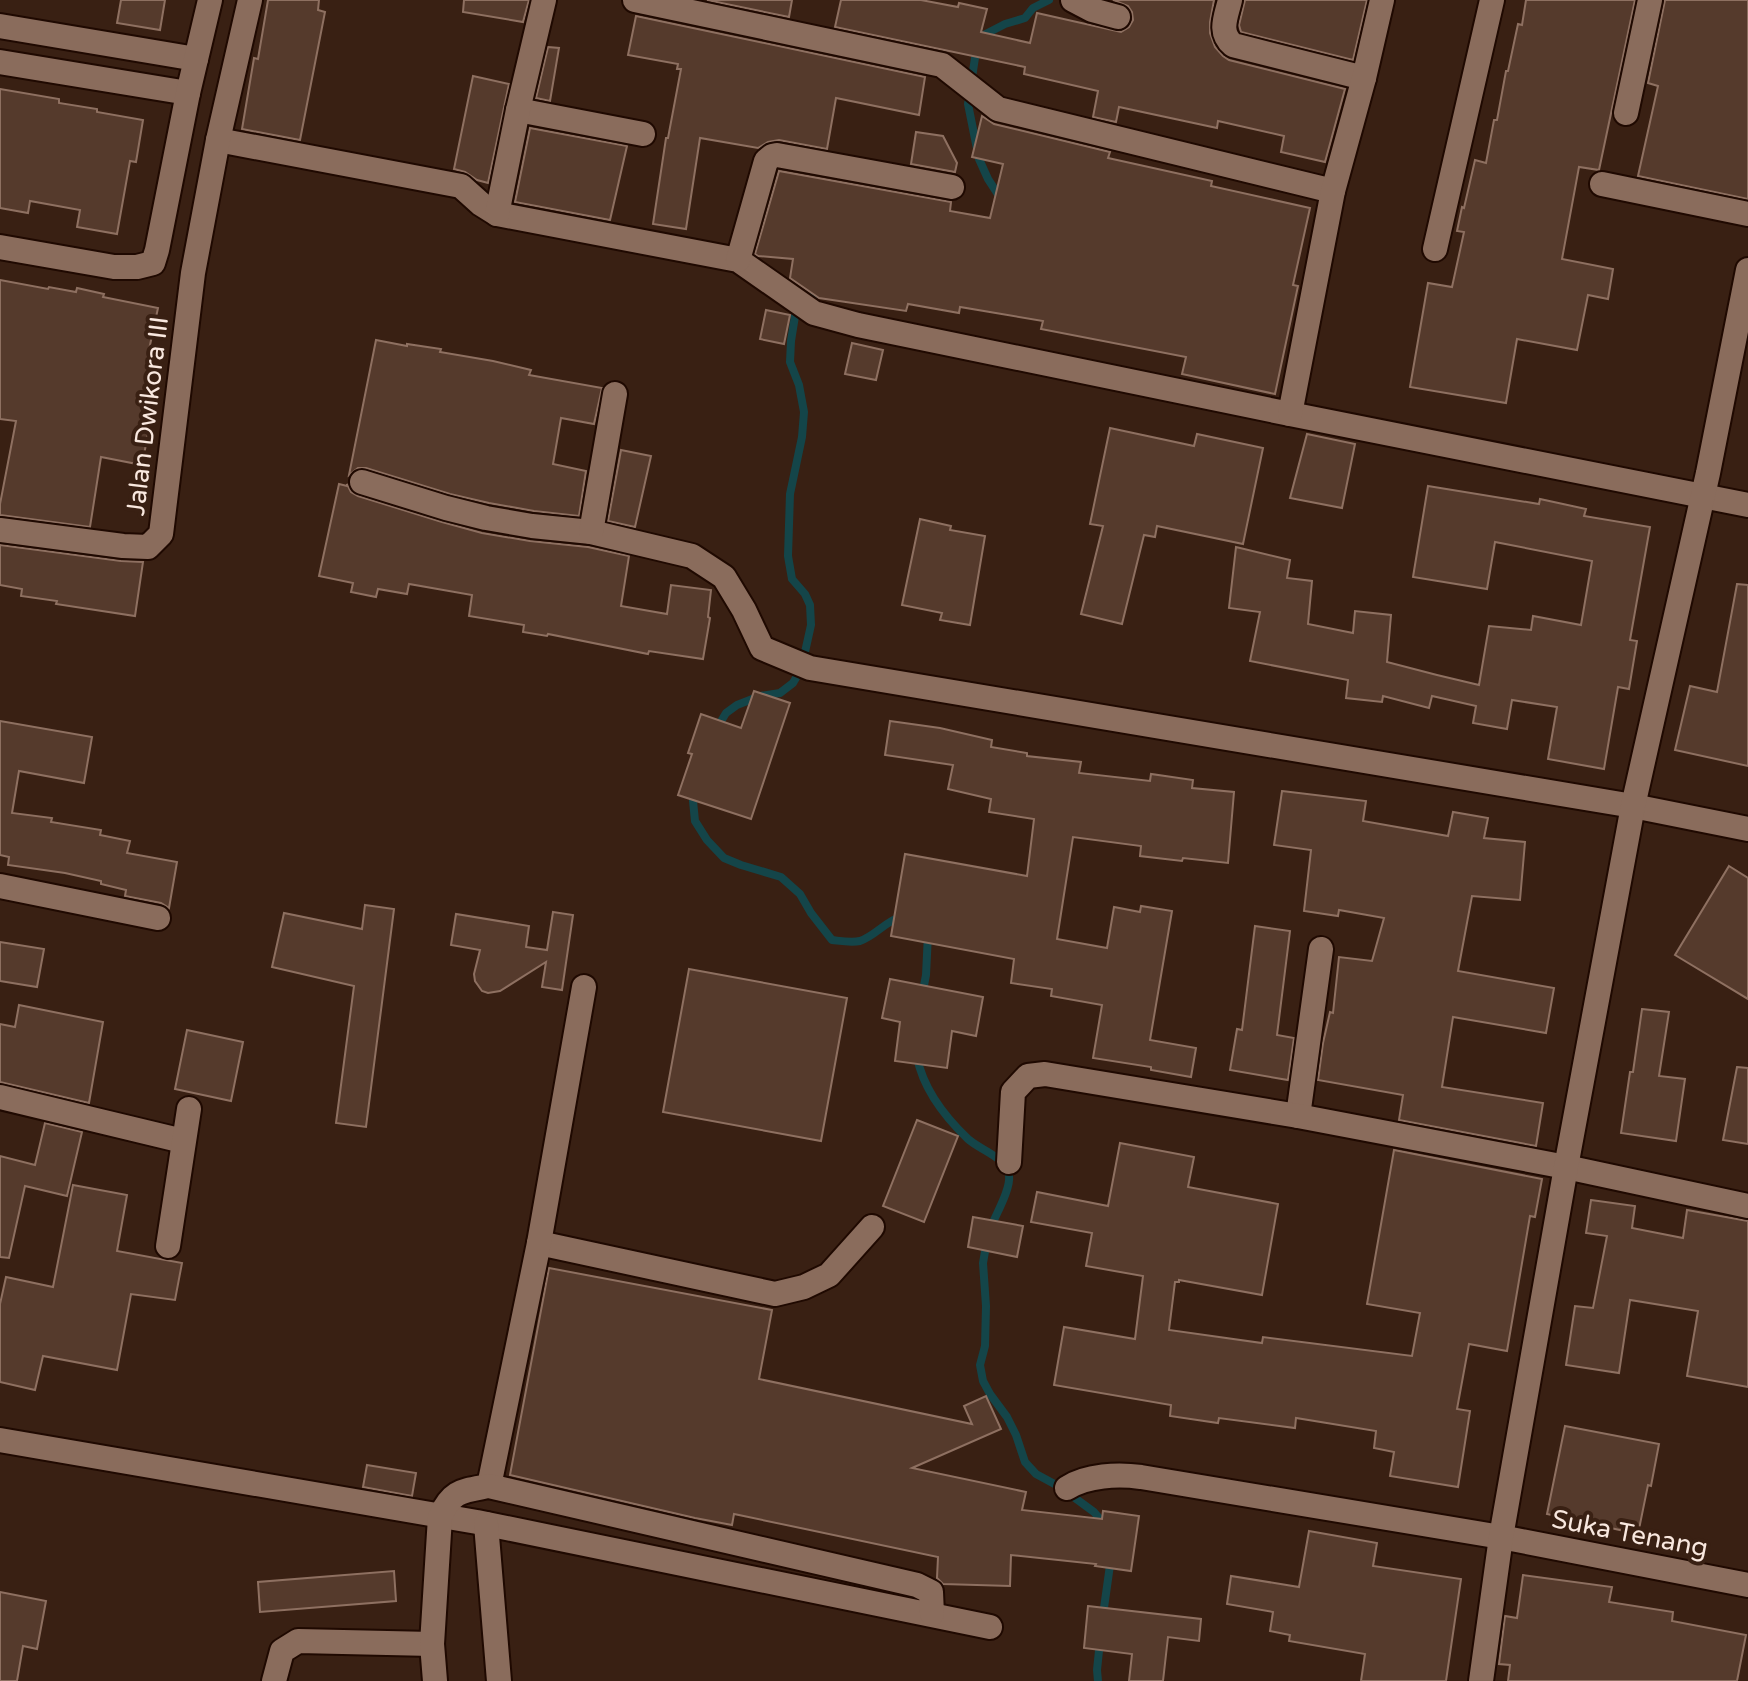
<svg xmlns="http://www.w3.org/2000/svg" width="1748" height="1681" font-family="'Varela Round',sans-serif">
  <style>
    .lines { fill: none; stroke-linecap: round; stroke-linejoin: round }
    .stream { stroke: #144549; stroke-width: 8 }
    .building { fill: #553a2c; stroke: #8e7061; stroke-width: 2 }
    .minor-casing { stroke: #1f0901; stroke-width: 28 }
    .minor { stroke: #8a6c5c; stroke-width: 24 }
    .labels { text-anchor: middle; stroke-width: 8; stroke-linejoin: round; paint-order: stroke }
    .street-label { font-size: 26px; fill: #f9e8df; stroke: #392013 }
  </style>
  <rect width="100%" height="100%" fill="#392013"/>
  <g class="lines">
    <g class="stream">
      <polyline points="1001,199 988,179 979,159 968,104 978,38 1005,24 1025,18 1033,8 1049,0"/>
      <polyline points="717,728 726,713 737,705 760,696 780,693 793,683 800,671 805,652 811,625 810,605 805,594 792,579 788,556 790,494 802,437 804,412 799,385 790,362 791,341 795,316 811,297 822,291"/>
      <path d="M 695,789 L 693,801 L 695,821 L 707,840 L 724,858 L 741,865 L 781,877 L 800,894 L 811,913 L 832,940 C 841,941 851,943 860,941 C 875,936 886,921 902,916"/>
      <polyline points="922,996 926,975 928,934"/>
      <path d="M 917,1057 C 923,1088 945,1117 968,1139 C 980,1150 1006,1157 1009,1175 C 1011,1189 996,1214 991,1227"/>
      <polyline points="987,1240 983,1263 986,1306 985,1346 980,1365 983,1381 990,1394 1007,1417 1016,1435 1025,1462 1036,1474 1060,1487 1094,1512 1106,1526"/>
      <polyline points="1103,1615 1111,1558"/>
      <polyline points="1098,1681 1097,1670 1100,1641"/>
    </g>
  </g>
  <g class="building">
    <polygon points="121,0 165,0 160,30 117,23"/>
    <polygon points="268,0 319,0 318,10 325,12 300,140 242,129 254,58 258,59"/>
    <polygon points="464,0 529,0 523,22 463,12"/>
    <polygon points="707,0 792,0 789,17"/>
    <polygon points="841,0 921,0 958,7 959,3 987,9 981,32 1030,43 1037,13 1121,32 1129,27 1133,20 1132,12 1128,6 1113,0 1214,0 1210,22 1210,33 1215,47 1223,56 1229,60 1345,89 1325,162 1281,152 1284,136 1218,121 1217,128 1119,107 1116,122 1093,117 1098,91 1024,74 1025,67 835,27"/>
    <polygon points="1245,0 1367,0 1353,60 1241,32 1239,25"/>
    <polygon points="1526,0 1635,0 1599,170 1579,167 1562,259 1613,269 1608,299 1588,295 1577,350 1517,339 1506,403 1410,387 1428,283 1452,287 1464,232 1457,231 1462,207 1464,208 1475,160 1486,163 1494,120 1497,120 1506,71 1508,71 1518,24 1522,25"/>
    <polygon points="1665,0 1748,0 1748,199 1638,176 1658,86 1648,83"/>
    <polygon points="636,16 925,77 919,115 836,98 827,149 779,140 768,142 758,148 700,138 686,229 653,224 666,138 668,138 681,69 677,69 678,64 628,55"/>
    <polygon points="548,47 559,48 550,101 536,98"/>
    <polygon points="473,76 509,84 488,183 477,180 465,172 454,169"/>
    <polygon points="0,89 59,99 59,103 97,109 97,112 143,120 136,162 130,161 117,234 77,227 80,210 30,201 28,213 0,208"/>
    <polygon points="982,116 994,124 1110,152 1108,158 1212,181 1211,186 1310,208 1293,285 1298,286 1275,394 1182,374 1186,357 1041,329 1043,321 960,307 959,313 908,304 906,311 819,298 790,278 793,259 758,256 755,254 779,171 951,202 950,211 990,218 1003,164 972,157"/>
    <polygon points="530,128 627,146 610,220 515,202"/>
    <polygon points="916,132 943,136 957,163 955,172 911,164"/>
    <polygon points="0,280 48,289 49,287 76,292 77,288 104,294 103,297 158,308 147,359 154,360 147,402 154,403 142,465 101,457 90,527 0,515 0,504 16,421 0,419"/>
    <polygon points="766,310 790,315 784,344 760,339"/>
    <polygon points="376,340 407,346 407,344 441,349 440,352 493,361 531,370 529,375 602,388 594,424 561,418 553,464 586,471 579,516 534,511 489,503 450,494 366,468 358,468 349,475"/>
    <polygon points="852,343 883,350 876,380 845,374"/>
    <polygon points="1110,428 1194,446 1197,434 1263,448 1243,544 1157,526 1155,537 1144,535 1122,624 1081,614 1103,526 1090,524"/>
    <polygon points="1307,434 1355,444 1342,508 1290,498"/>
    <polygon points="621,450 651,456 635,527 608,521"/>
    <polygon points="339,484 347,486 347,484 351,492 358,496 442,522 482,533 530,541 588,547 629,556 621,606 667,614 671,585 711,590 708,617 710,618 703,659 649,651 648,654 548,634 547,636 523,632 524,625 469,616 472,595 409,584 407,594 378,589 376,597 351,592 353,583 319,576"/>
    <polygon points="1428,486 1539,504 1540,499 1586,509 1584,516 1650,527 1630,640 1637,641 1629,689 1618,687 1604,769 1548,759 1557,707 1512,700 1507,729 1473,723 1476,706 1432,696 1429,708 1383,696 1382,702 1346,698 1348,680 1250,661 1260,612 1229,608 1236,547 1290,560 1287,578 1312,581 1308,624 1353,633 1355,611 1391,615 1387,662 1437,675 1479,685 1489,626 1531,630 1533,616 1581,625 1592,561 1495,542 1487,589 1413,577"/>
    <polygon points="920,519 951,526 950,530 985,536 970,625 940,620 942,613 902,605"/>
    <polygon points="0,545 121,561 143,562 135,616 56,604 57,601 21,596 22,589 0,585"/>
    <polygon points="1737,584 1748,585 1748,766 1675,750 1690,686 1717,692"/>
    <polygon points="754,691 790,703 751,819 678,795 692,754 688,753 701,714 741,728"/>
    <polygon points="0,721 92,737 84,783 19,771 12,813 52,818 51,822 101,830 100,835 130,841 127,853 177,862 169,908 161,903 125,896 126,890 101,884 101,881 65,873 8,865 9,857 0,855"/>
    <polygon points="890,721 940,728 992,740 991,747 1027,753 1027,756 1081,762 1079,773 1150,781 1151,774 1193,780 1192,788 1234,792 1228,863 1183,858 1182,861 1140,856 1141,846 1073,837 1057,939 1107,948 1114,907 1140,912 1141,906 1172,911 1150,1040 1196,1048 1191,1077 1151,1070 1151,1067 1093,1058 1102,1005 1051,996 1052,989 1011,983 1014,959 891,936 905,854 1027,876 1034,819 989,812 991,799 948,789 953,765 885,755"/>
    <polygon points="1282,791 1366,801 1363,821 1448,836 1453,812 1488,818 1484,838 1525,842 1520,900 1472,896 1458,971 1554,988 1546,1033 1453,1017 1442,1087 1543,1103 1536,1146 1399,1120 1403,1095 1318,1080 1323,1043 1330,1012 1333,1013 1339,957 1372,961 1384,918 1339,910 1338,916 1304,911 1311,850 1274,845"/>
    <polygon points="1729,866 1748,878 1748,999 1675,955"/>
    <polygon points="365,905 394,909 366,1127 336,1123 354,986 272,967 284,913 362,929"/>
    <polygon points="553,912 573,915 562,990 542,987 546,962 500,991 488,993 482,991 475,981 474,974 480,950 451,945 456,914 529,926 526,947 547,950"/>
    <polygon points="1255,926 1290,931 1277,1035 1294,1038 1288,1080 1230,1070 1237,1029 1242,1030"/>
    <polygon points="0,942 44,949 37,987 0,981"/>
    <polygon points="689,969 847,998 821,1141 663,1112"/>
    <polygon points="890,979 983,997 976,1036 952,1031 947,1068 895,1061 900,1022 882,1018"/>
    <polygon points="19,1005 103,1022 89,1103 0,1082 0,1024 15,1027"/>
    <polygon points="1642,1009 1669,1012 1659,1076 1685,1079 1676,1141 1621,1133 1630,1072 1633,1072"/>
    <polygon points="187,1030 243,1042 231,1101 175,1089"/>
    <polygon points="1737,1067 1748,1068 1748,1144 1723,1140"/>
    <polygon points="917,1120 958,1136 924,1222 883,1206"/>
    <polygon points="45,1123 82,1132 67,1196 25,1186 9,1258 0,1257 0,1156 35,1165"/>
    <polygon points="1120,1143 1194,1157 1188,1187 1278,1204 1262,1295 1179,1280 1179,1282 1175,1282 1169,1330 1262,1343 1263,1337 1412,1356 1420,1313 1367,1304 1394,1150 1542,1179 1535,1217 1530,1216 1507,1351 1469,1344 1457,1409 1470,1411 1458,1487 1390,1476 1394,1452 1374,1448 1376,1431 1296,1418 1295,1428 1219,1418 1218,1423 1170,1416 1171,1405 1054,1385 1064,1327 1135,1339 1143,1276 1086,1266 1092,1233 1031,1222 1037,1192 1108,1206"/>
    <polygon points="73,1185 127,1195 117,1251 182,1263 175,1300 131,1294 117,1370 43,1356 35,1390 0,1382 0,1304 6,1277 53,1287"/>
    <polygon points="1591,1200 1635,1206 1632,1228 1683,1238 1687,1210 1748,1221 1748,1387 1687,1376 1698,1311 1630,1300 1619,1373 1566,1365 1575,1306 1593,1308 1607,1236 1586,1233"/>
    <polygon points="973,1217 1023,1226 1017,1257 968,1247"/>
    <polygon points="549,1268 772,1310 759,1379 972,1424 964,1406 986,1396 1001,1429 912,1468 1026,1492 1022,1510 1102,1519 1103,1511 1139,1516 1131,1571 1095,1566 1096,1564 1011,1555 1010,1586 943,1584 937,1578 938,1557 734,1514 732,1525 695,1518 510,1475"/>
    <polygon points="1565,1426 1659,1444 1651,1486 1648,1485 1638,1534 1547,1514"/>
    <polygon points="367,1465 416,1473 412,1496 363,1487"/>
    <polygon points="1309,1531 1377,1543 1373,1566 1461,1579 1446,1681 1361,1681 1365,1654 1289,1641 1290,1635 1270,1631 1273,1612 1227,1604 1231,1576 1299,1587"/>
    <polygon points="394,1571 396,1601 260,1612 258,1582"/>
    <polygon points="1523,1575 1612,1587 1609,1602 1673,1612 1672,1621 1746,1635 1737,1681 1508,1681 1510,1665 1499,1664 1505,1616 1517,1618"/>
    <polygon points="0,1592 46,1601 37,1649 23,1646 17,1681 0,1681"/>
    <polygon points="1088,1606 1201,1619 1199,1641 1168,1637 1163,1681 1129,1681 1132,1654 1084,1648"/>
  </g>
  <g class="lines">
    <defs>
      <g id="minor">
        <polyline points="635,0 942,65 998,109 1333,191"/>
        <polyline points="1073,0 1092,10 1118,17"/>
        <path d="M 1230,0 C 1226,17 1218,32 1233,45 L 1364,78"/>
        <polyline points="0,26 196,59"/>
        <polyline points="0,62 188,93"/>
        <polyline points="518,110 643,134"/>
        <polyline points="1626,113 1650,0"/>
        <polyline points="218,140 461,186 481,204 497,214 738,260 814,313 858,325 1290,414 1748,505"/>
        <polyline points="1602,184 1748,214"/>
        <polyline points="497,214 518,110 544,0"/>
        <polyline points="0,247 114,267 137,267 153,263 157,250 188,93 210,0"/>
        <polyline points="1435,249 1492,0"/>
        <polyline points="738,260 766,161 772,156 777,155 952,187"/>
        <polyline points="1290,414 1333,191 1364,78 1382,0"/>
        <polyline points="362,482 446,508 486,518 532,526 591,532 692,556 724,577 744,610 762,648 810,668 1633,806 1748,829"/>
        <polyline points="0,530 123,546 148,547 161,534 193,273 218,140 250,0"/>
        <polyline points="591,532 615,394"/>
        <polyline points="0,886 158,918"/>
        <polyline points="0,1097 183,1141"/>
        <polyline points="1298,1116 1321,949"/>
        <polyline points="1009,1162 1013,1092 1028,1076 1045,1074 1298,1116 1566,1167 1748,1206"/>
        <polyline points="539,1243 775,1294 804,1287 829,1275 872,1227"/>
        <polyline points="168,1246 189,1109"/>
        <polyline points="0,1440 477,1522 990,1627"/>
        <polyline points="489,1486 539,1243 584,987"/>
        <path d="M 1067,1488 C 1087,1475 1118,1474 1141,1477 L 1501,1537 L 1748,1585"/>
        <polyline points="486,1524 499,1681"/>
        <polyline points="274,1681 282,1651 298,1641 432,1644"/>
        <path d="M 435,1681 L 432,1644 L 440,1517 C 452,1490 462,1491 489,1486 L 917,1585 L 931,1592 L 932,1614"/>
        <polyline points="1481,1681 1501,1537 1566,1167 1633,806 1708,473 1748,270"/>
      </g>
    </defs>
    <use href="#minor" class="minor-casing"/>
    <use href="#minor" class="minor"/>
  </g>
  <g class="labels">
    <g class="street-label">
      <text transform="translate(147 416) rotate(-83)" y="9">Jalan Dwikora III</text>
      <text transform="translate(1630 1533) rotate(11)" y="9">Suka Tenang</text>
    </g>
  </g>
</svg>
